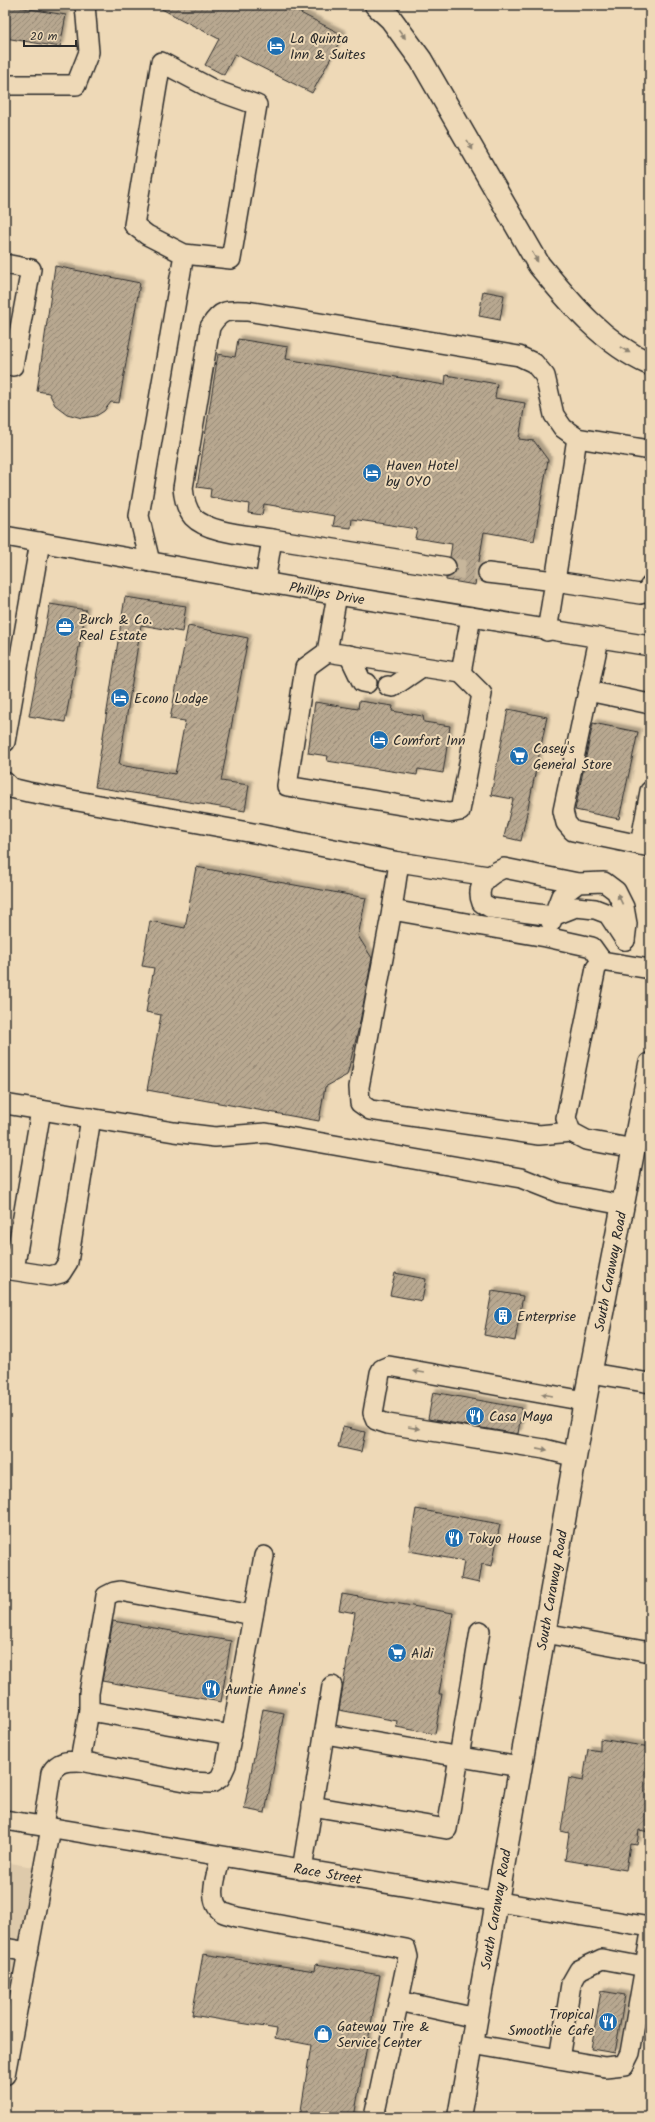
<svg xmlns="http://www.w3.org/2000/svg" width="655" height="2122" font-family="Kalam,sans-serif">
  <style>
    .built { fill: #decaab }
    .building { fill: url(#building-hatch); stroke: #2b2b2b; filter: url(#shadow) }
    .lines { fill: none; stroke-linecap: round; stroke-linejoin: round }
    .minor-tunnel { stroke: #c7b69b; stroke-width: 19; stroke-dasharray: 19 10; stroke-linecap: butt }
    .minor-casing { stroke: #2b2b2b; stroke-width: 22 }
    .major-casing { stroke: #2b2b2b; stroke-width: 25 }
    .highway-casing { stroke: #2b2b2b; stroke-width: 25 }
    .minor { stroke: #eed9b7; stroke-width: 19 }
    .major { stroke: #eed9b7; stroke-width: 22 }
    .highway { stroke: #eed9b7; stroke-width: 22 }
    .oneway { fill: #8c8271 }
    .labels { text-anchor: middle; stroke-width: 4; stroke-linejoin: round; paint-order: stroke }
    .poi-label { font-size: 14px; fill: #2b2b2b; stroke: #eed9b7; text-anchor: start }
    .street-label { font-size: 14px; fill: #2b2b2b; stroke: #eed9b7 }
  </style>
  <defs>
    <pattern id="building-hatch" width="6" height="6" patternUnits="userSpaceOnUse"><rect width="6" height="6" fill="#b8a890"/><path d="M-1 1l2-2M0 6l6-6M5 7l2-2" fill="none" stroke="#968976"/></pattern>
    <filter id="shadow"><feDropShadow dx="3.5" dy="-3.5" stdDeviation="1" flood-color="#0004"/></filter>
  </defs>
  <rect width="100%" height="100%" fill="#eed9b7"/>
  <filter id="ink" filterUnits="userSpaceOnUse"><feTurbulence type="fractalNoise" baseFrequency=".025" numOctaves="2"/><feDisplacementMap in="SourceGraphic" scale="8" xChannelSelector="R" yChannelSelector="G"/><feConvolveMatrix kernelMatrix="1 2 1 2 8 2 1 2 1" color-interpolation-filters="sRGB"/></filter>
  <g filter="url(#ink)">
    <polygon class="built" points="5,1862 33,1867 5,2012"/>
    <g class="building">
      <polygon points="5,5 66,15 60,47 5,38"/>
      <polygon points="154,5 285,5 343,35 312,93 235,54 224,75 205,65 219,39"/>
      <polygon points="55,266 140,283 119,403 111,402 104,411 96,416 82,418 67,414 55,405 49,393 37,391"/>
      <polygon points="483,291 504,295 500,320 479,316"/>
      <polygon points="238,339 288,347 286,359 445,385 446,375 497,384 495,398 525,403 519,439 534,441 548,460 534,541 484,532 475,585 446,580 446,578 454,574 457,569 456,563 450,557 452,544 415,538 417,529 352,519 351,528 333,526 335,516 264,504 262,515 248,513 249,504 210,497 211,489 197,487 218,354 235,357"/>
      <polygon points="125,597 186,606 182,632 141,625 119,765 175,774 185,721 170,719 188,626 248,638 221,781 249,785 245,811 95,787"/>
      <polygon points="50,604 86,610 65,722 29,716"/>
      <polygon points="359,701 393,706 392,711 423,716 424,722 450,726 443,773 418,769 417,775 327,761 328,756 308,753 315,702 358,709"/>
      <polygon points="508,709 547,717 521,841 504,837 513,799 491,795"/>
      <polygon points="593,723 638,732 619,819 575,810"/>
      <polygon points="196,867 366,898 358,936 372,958 359,1027 347,1075 325,1087 319,1121 147,1090 161,1015 146,1012 154,968 142,966 150,921 185,928"/>
      <polygon points="395,1273 426,1279 422,1301 390,1295"/>
      <polygon points="492,1291 523,1296 515,1341 484,1335"/>
      <polygon points="433,1392 522,1408 518,1434 428,1419"/>
      <polygon points="343,1427 365,1432 361,1452 338,1447"/>
      <polygon points="416,1509 500,1524 492,1566 482,1564 479,1583 461,1579 464,1561 409,1551"/>
      <polygon points="342,1594 453,1613 439,1694 442,1694 435,1734 396,1727 397,1721 339,1710 355,1613 339,1610"/>
      <polygon points="113,1621 231,1641 221,1702 102,1681"/>
      <polygon points="263,1709 284,1713 265,1813 244,1809"/>
      <polygon points="600,1739 650,1747 650,1832 639,1830 637,1845 630,1844 626,1870 565,1860 569,1833 561,1831 569,1778 583,1781 588,1749 600,1751"/>
      <polygon points="203,1954 315,1971 316,1964 380,1975 354,2117 300,2117 311,2045 275,2038 277,2029 192,2015"/>
      <polygon points="601,1991 625,1995 615,2053 591,2049"/>
    </g>
    <g class="lines">
      <polyline class="minor-tunnel" points="446,567 488,573"/>
      <defs>
        <g id="minor">
          <polyline points="5,85 76,85 89,52 85,5"/>
          <polyline points="5,264 31,269 13,366 5,364"/>
          <polyline points="577,438 555,581 640,594 646,592 650,586"/>
          <path id="s1" d="M 5,536 L 337,595 L 650,646"/>
          <polyline points="272,539 446,567"/>
          <polyline points="150,562 139,516 184,254 231,259 257,105 212,89 161,62 134,225 147,235 184,254"/>
          <polyline points="488,573 555,581 547,631"/>
          <path d="M 265,582 L 272,539 C 250,535 208,533 193,517 C 186,509 184,498 183,488 L 210,327 C 221,309 228,310 247,311 L 519,356 L 534,363 L 545,376 L 554,415 L 563,428 L 577,438 L 650,450"/>
          <polyline points="337,595 327,652 461,673 471,617"/>
          <polyline points="599,639 563,811 566,823 573,831 650,847"/>
          <polyline points="327,652 305,668 287,786 449,813 460,811 482,694 461,673"/>
          <polyline points="349,655 362,682 367,683"/>
          <polyline points="388,686 393,687 422,667"/>
          <polyline points="588,691 650,704"/>
          <polyline points="5,742 40,542"/>
          <polyline points="5,782 11,788 28,792 259,834 399,862 392,910"/>
          <polyline points="640,845 650,791"/>
          <polyline points="399,862 488,876"/>
          <path d="M 578,883 L 504,868 C 488,875 475,885 482,903 L 491,908 L 553,916 L 576,907 L 595,909 L 608,914 L 625,940"/>
          <polyline points="551,922 561,896 578,883 604,882 616,891 624,907 627,924 625,940"/>
          <polyline points="5,1104 174,1132 215,1137 266,1133 521,1178 559,1193 623,1205"/>
          <polyline points="571,1132 539,1135 370,1110 360,1103 359,1087 392,910 546,937 592,947 602,961"/>
          <polyline points="634,1149 586,1140 571,1132 566,1118 596,968 602,961 650,969"/>
          <polyline points="5,1269 50,1276 61,1273 68,1262 91,1118"/>
          <polyline points="14,1270 41,1110"/>
          <polyline points="591,1373 650,1383"/>
          <polyline points="576,1457 544,1449 388,1424 376,1420 373,1413 380,1373 382,1369 389,1366 585,1401"/>
          <polyline points="544,1633 650,1652"/>
          <polyline points="325,1734 520,1767"/>
          <polyline points="232,1735 89,1711 89,1693 104,1609 106,1596 114,1592 120,1591 253,1615"/>
          <polyline points="80,1761 190,1782 212,1783 220,1778 226,1765 264,1556"/>
          <polyline points="312,1806 447,1829 480,1631"/>
          <path id="s2" d="M 5,1820 L 650,1927"/>
          <path d="M 43,1826 L 51,1773 C 58,1761 67,1761 80,1761 L 89,1711"/>
          <path d="M 221,1857 C 217,1873 206,1900 222,1912 C 225,1914 232,1915 237,1917 L 406,1949 L 408,1957 L 374,2117"/>
          <polyline points="302,1870 332,1686"/>
          <polyline points="5,1948 28,1952"/>
          <polyline points="399,2001 476,2018"/>
          <polyline points="472,2044 605,2067 624,2065 630,2053 650,1938"/>
          <polyline points="559,2059 571,1984 579,1970 602,1959 645,1967"/>
          <polyline points="5,2075 51,1828"/>
        </g>
        <g id="major">
          <path id="s3" d="M 459,2117 L 585,1401 L 650,1064"/>
        </g>
        <path id="highway" d="M 376,5 L 391,19 L 421,60 L 539,265 C 571,304 603,343 650,364"/>
      </defs>
      <use href="#minor" class="minor-casing"/>
      <use href="#major" class="major-casing"/>
      <use href="#highway" class="highway-casing"/>
      <use href="#minor" class="minor"/>
      <use href="#major" class="major"/>
      <use href="#highway" class="highway"/>
    </g>
    <defs><path id="oneway-solid" d="M-6-.8H1V-3.2L6.5 0L1 3.2V.8H-6Z"/></defs>
    <g class="oneway">
      <use href="#oneway-solid" transform="translate(402 34) rotate(53)"/>
      <use href="#oneway-solid" transform="translate(470 145) rotate(60)"/>
      <use href="#oneway-solid" transform="translate(535 257) rotate(60)"/>
      <use href="#oneway-solid" transform="translate(625 350) rotate(30)"/>
      <use href="#oneway-solid" transform="translate(620 899) rotate(-115)"/>
      <use href="#oneway-solid" transform="translate(419 1372) rotate(-170)"/>
      <use href="#oneway-solid" transform="translate(547 1395) rotate(-170)"/>
      <use href="#oneway-solid" transform="translate(414 1428) rotate(9)"/>
      <use href="#oneway-solid" transform="translate(542 1449) rotate(11)"/>
    </g>
  </g>
  <defs>
    <symbol id="hotel-disc" viewBox="-11 -11 22 22"><circle r="9.5" fill="#1f6fb2" stroke="#eed9b7"/><path d="M-6-4.5h1.5V1H6V5H4.5V3h-9V5H-6ZM-4 0a1.8 1.8 0 1 1 3.6 0ZM.5 0V-2.5h3Q6-2.5 6 0Z" fill="#fff"/></symbol>
    <symbol id="office-disc" viewBox="-11 -11 22 22"><circle r="9.5" fill="#1f6fb2" stroke="#eed9b7"/><path d="M-6-3h4V-5.5h4V-3h4V5H-6ZM-1-4.5V-3h2v-1.5ZM-6 0V1H6V0Z" fill="#fff"/></symbol>
    <symbol id="supermarket-disc" viewBox="-11 -11 22 22"><circle r="9.5" fill="#1f6fb2" stroke="#eed9b7"/><path d="M-6-5.5h2.5l.6 2H6L4.5 2H-2.5L-4.4-4H-6ZM-1.5 3.2a1.3 1.3 0 1 0 .1 0ZM3 3.2a1.3 1.3 0 1 0 .1 0Z" fill="#fff"/></symbol>
    <symbol id="building-disc" viewBox="-11 -11 22 22"><circle r="9.5" fill="#1f6fb2" stroke="#eed9b7"/><path d="M-4-6H4V6H1V3H-1V6H-4ZM-2.5-4.3h1.7v1.8h-1.7ZM.8-4.3h1.7v1.8H.8ZM-2.5-1h1.7V.8h-1.7ZM.8-1h1.7V.8H.8Z" fill="#fff"/></symbol>
    <symbol id="restaurant-disc" viewBox="-11 -11 22 22"><circle r="9.5" fill="#1f6fb2" stroke="#eed9b7"/><path d="M-5-6h1v4h1v-4h1v4h1v-4h1v5L-1.5 .5V6h-2V.5L-5-1ZM5-6V6H3V1.5H1.5Q1.5-4 5-6Z" fill="#fff"/></symbol>
    <symbol id="shop-disc" viewBox="-11 -11 22 22"><circle r="9.5" fill="#1f6fb2" stroke="#eed9b7"/><path d="M-5-2.5h2.3a2.7 3.5 0 0 1 5.4 0H5L5.5 6h-11ZM-1.5-2.5h3a1.5 2.3 0 0 0-3 0Z" fill="#fff"/></symbol>
  </defs>
  <g fill-rule="evenodd">
    <use href="#hotel-disc" x="265" y="35" width="22" height="22"/>
    <use href="#hotel-disc" x="361" y="462" width="22" height="22"/>
    <use href="#office-disc" x="54" y="616" width="22" height="22"/>
    <use href="#hotel-disc" x="109" y="687" width="22" height="22"/>
    <use href="#hotel-disc" x="368" y="729" width="22" height="22"/>
    <use href="#supermarket-disc" x="508" y="745" width="22" height="22"/>
    <use href="#building-disc" x="492" y="1305" width="22" height="22"/>
    <use href="#restaurant-disc" x="464" y="1405" width="22" height="22"/>
    <use href="#restaurant-disc" x="443" y="1527" width="22" height="22"/>
    <use href="#supermarket-disc" x="386" y="1642" width="22" height="22"/>
    <use href="#restaurant-disc" x="200" y="1678" width="22" height="22"/>
    <use href="#restaurant-disc" x="597" y="2011" width="22" height="22"/>
    <use href="#shop-disc" x="312" y="2023" width="22" height="22"/>
  </g>
  <g class="labels">
    <g class="poi-label">
      <text x="290" y="43">La Quinta<tspan x="290" dy="16">Inn &amp; Suites</tspan></text>
      <text x="386" y="470">Haven Hotel<tspan x="386" dy="16">by OYO</tspan></text>
      <text x="79" y="624">Burch &amp; Co.<tspan x="79" dy="16">Real Estate</tspan></text>
      <text x="134" y="703">Econo Lodge</text>
      <text x="393" y="745">Comfort Inn</text>
      <text x="533" y="753">Casey's<tspan x="533" dy="16">General Store</tspan></text>
      <text x="517" y="1321">Enterprise</text>
      <text x="489" y="1421">Casa Maya</text>
      <text x="468" y="1543">Tokyo House</text>
      <text x="411" y="1658">Aldi</text>
      <text x="225" y="1694">Auntie Anne's</text>
      <text x="594" y="2019" text-anchor="end">Tropical<tspan x="594" dy="16">Smoothie Cafe</tspan></text>
      <text x="337" y="2031">Gateway Tire &amp;<tspan x="337" dy="16">Service Center</tspan></text>
    </g>
    <g class="street-label">
      <text dy="5" stroke="none"><textPath href="#s1" startOffset="327">Phillips Drive</textPath></text>
      <text dy="5" stroke="none"><textPath href="#s3" startOffset="859">South Caraway Road</textPath></text>
      <text dy="5" stroke="none"><textPath href="#s3" startOffset="535">South Caraway Road</textPath></text>
      <text dy="5" stroke="none"><textPath href="#s2" startOffset="327">Race Street</textPath></text>
      <text dy="5" stroke="none"><textPath href="#s3" startOffset="211">South Caraway Road</textPath></text>
    </g>
  </g>
  <rect width="655" height="2122" fill="none" stroke="#eed9b7" stroke-width="20"/>
  <rect x="10" y="10" width="635" height="2102" fill="none" stroke="#2b2b2b" stroke-width="1.5" filter="url(#ink)"/>
  <path d="M24 40v6h52v-6" fill="none" stroke="#2b2b2b" stroke-width="2"/>
  <text x="30" y="40" font-size="12" fill="#2b2b2b" stroke="#eed9b7" stroke-width="3" paint-order="stroke">20 m</text>
</svg>
